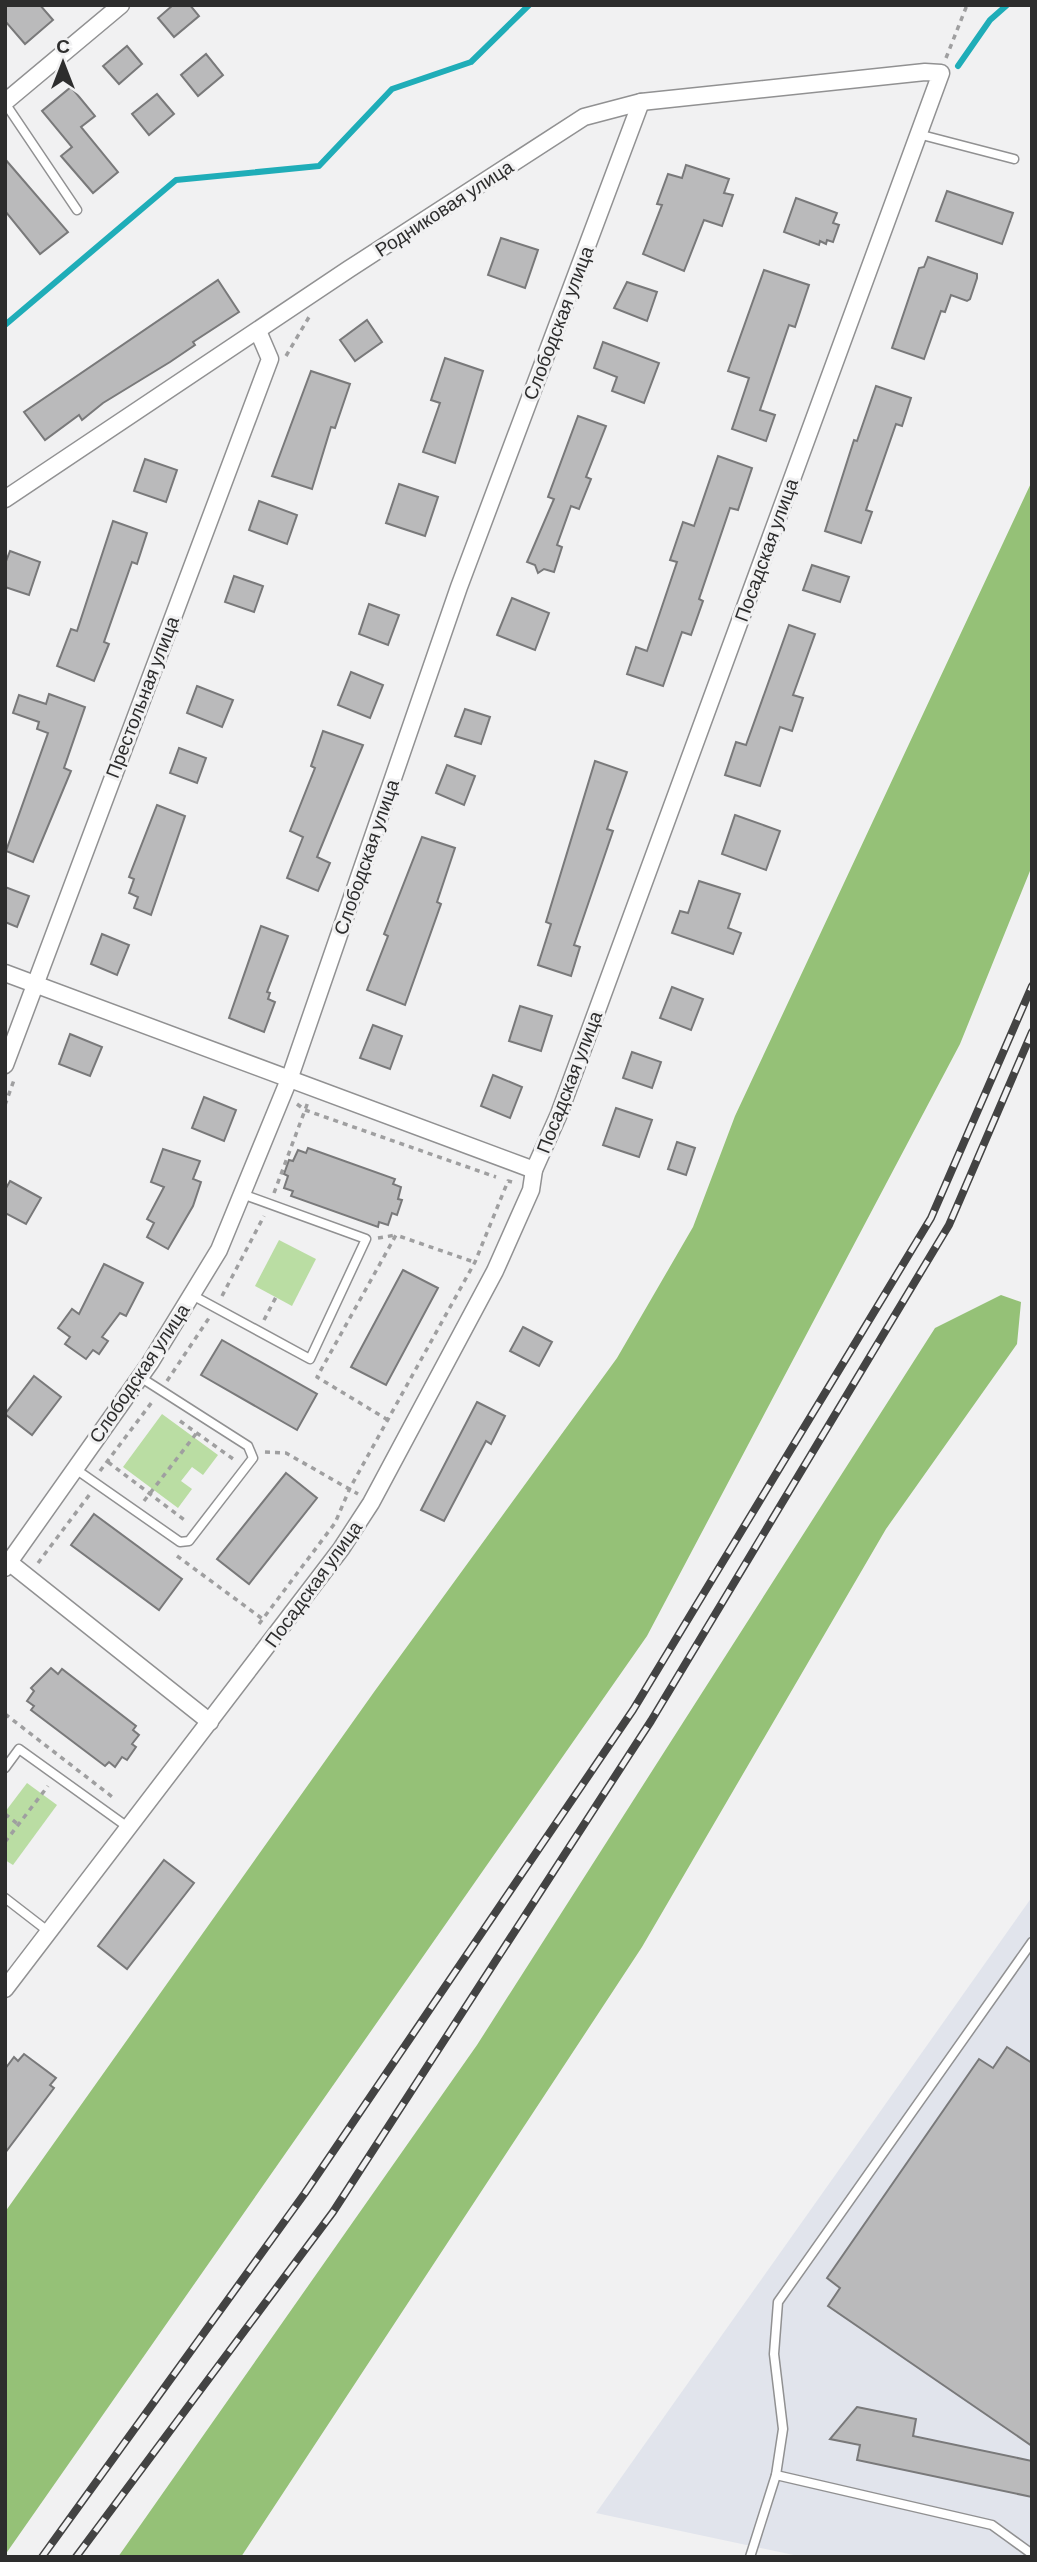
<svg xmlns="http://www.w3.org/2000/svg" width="1037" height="2562" font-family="Barlow,sans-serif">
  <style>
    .built { fill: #e1e4ec }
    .green { fill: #badda3 }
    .forest { fill: #95c177 }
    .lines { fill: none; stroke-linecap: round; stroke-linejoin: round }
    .stream { stroke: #1fadb8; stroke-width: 6 }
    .building { fill: #bababb; stroke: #79797a; stroke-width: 2 }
    .lane-casing { stroke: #919192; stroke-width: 11 }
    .street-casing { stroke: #919192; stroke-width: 19 }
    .path { stroke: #9f9fa0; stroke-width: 3.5; stroke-dasharray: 5 5; stroke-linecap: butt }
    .lane { stroke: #fff; stroke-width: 8 }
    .street { stroke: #fff; stroke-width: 16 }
    .rail-casing { stroke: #434343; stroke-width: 8 }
    .rail { stroke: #f1f1f2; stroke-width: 5; stroke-dasharray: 16; stroke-linecap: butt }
    .labels { text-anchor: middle; stroke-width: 6; stroke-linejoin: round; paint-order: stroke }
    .street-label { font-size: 19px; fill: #2d2d2d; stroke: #f1f1f2 }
  </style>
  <rect width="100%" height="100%" fill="#f1f1f2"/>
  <polygon class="built" points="1032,1897 1032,2557 803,2557 596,2513"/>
  <g class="green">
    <polygon points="279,1240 316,1259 292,1306 255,1286"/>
    <polygon points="162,1414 218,1455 203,1475 192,1467 181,1481 192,1489 178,1508 123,1467"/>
    <polygon points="27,1783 57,1805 13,1865 5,1860 5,1812"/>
  </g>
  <g class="forest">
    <polygon points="1032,481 1032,866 960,1044 647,1636 5,2555 5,2212 374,1692 617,1358 693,1227 735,1116"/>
    <polygon points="1001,1295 1021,1302 1017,1344 886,1529 642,1947 241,2557 118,2557 477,2045 935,1328"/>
  </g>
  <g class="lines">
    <g class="stream">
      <polyline points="958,66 990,20 1007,5"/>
      <polyline points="5,325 176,180 319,166 392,89 471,62 529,5"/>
    </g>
  </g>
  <g class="building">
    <polygon points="5,5 40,5 53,20 25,44 5,21"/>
    <polygon points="173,5 190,5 199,16 174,37 158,18"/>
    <polygon points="127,46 142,64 119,84 103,66"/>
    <polygon points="206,54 223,75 198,96 181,75"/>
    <polygon points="71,87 95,116 81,127 118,172 93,193 61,156 72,147 42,111"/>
    <polygon points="157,94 174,114 149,135 132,114"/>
    <polygon points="5,159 68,232 40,254 5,211"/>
    <polygon points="686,165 729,179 724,193 733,195 722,226 704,220 684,271 643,254 662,205 657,204 668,174 682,178"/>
    <polygon points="947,191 1013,213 1002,244 936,221"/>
    <polygon points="796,198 837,213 833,223 839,225 833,242 827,240 826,244 820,241 819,245 784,232"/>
    <polygon points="501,238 538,250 525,288 488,275"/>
    <polygon points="928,257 977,274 977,278 970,299 967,301 951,295 945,312 941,311 924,359 892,348 919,268 924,267"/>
    <polygon points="764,270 809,285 795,327 789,325 760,410 775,415 766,441 732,429 749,378 728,371"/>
    <polygon points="218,280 239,312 193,342 195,345 170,362 103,403 82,420 79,415 45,440 24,412"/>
    <polygon points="627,282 657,292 647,321 614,308"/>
    <polygon points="367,320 382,342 355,361 340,340"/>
    <polygon points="603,342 659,363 644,403 612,391 617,377 594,368"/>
    <polygon points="445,358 483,371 455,463 423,452 440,403 431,400"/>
    <polygon points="311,371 350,384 335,428 331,427 312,489 272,476"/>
    <polygon points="876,386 911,398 902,426 896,424 866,510 872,512 861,543 825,531 854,440 857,441"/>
    <polygon points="578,416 606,426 586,477 591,479 579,509 571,506 557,545 562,547 554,572 544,569 538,573 535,565 527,562 554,499 548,497"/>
    <polygon points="718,456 752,468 738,510 730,508 699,599 703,601 691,635 682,632 663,686 627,674 636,647 647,651 677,562 670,560 683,522 694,526"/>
    <polygon points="145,459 177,470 166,502 134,491"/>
    <polygon points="399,484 438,497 425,536 386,523"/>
    <polygon points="259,501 297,515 287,544 249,530"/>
    <polygon points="113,521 147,533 137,564 132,562 104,642 109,644 94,681 57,666 71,629 77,631"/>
    <polygon points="10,551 40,562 29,595 5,587 5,564"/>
    <polygon points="812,565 849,577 840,602 803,590"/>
    <polygon points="234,576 263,586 254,612 225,602"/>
    <polygon points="512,598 549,613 535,650 497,635"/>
    <polygon points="369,604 399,615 388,645 359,634"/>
    <polygon points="789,625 815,634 793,695 803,698 792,731 780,727 760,786 725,775 736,742 746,745"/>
    <polygon points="351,672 383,685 370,718 338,705"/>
    <polygon points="197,686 233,700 222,727 187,713"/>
    <polygon points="49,694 85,707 64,768 71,771 33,862 6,851 48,733 37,729 39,722 13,713 19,695 46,704"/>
    <polygon points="465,709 490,717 481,744 455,736"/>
    <polygon points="323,731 363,745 317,857 330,863 318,891 287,878 303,837 290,831 315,768 311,766"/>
    <polygon points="179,748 206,758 197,783 170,773"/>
    <polygon points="595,761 627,772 607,829 613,831 574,945 580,947 571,976 538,965 551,924 546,922"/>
    <polygon points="447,765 475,776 464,805 436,793"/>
    <polygon points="157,805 185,816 151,915 134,908 138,897 129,893 134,879 129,877"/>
    <polygon points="735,815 780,831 766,870 722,854"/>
    <polygon points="422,837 455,848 437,902 441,904 405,1005 367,990 388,936 384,934"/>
    <polygon points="699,881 740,894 728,928 741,933 733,954 672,933 680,911 688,913"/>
    <polygon points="5,887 29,896 17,927 5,922"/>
    <polygon points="261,926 288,936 267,992 270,993 268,999 275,1002 264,1032 229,1018"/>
    <polygon points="102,934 129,945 117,975 91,964"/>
    <polygon points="672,987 703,999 691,1030 660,1018"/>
    <polygon points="520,1006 552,1016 541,1051 509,1041"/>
    <polygon points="373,1025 402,1036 390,1069 360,1058"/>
    <polygon points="70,1034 102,1047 90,1076 59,1064"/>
    <polygon points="632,1052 661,1062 652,1088 623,1078"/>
    <polygon points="493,1075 522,1087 510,1118 481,1106"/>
    <polygon points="204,1097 236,1110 224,1141 192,1128"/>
    <polygon points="616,1108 652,1120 639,1157 603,1145"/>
    <polygon points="677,1142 695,1148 686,1175 668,1169"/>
    <polygon points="308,1148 395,1179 393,1184 401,1187 398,1199 402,1200 397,1215 392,1213 388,1225 379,1222 378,1227 291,1196 293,1191 284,1188 288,1176 284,1174 289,1160 293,1161 298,1150 306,1153"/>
    <polygon points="163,1149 200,1161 193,1179 201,1182 193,1206 168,1249 147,1237 154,1223 147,1219 164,1187 151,1182"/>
    <polygon points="10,1181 41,1198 26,1224 5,1213 5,1190"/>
    <polygon points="104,1264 143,1283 126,1316 120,1313 102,1337 108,1341 99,1354 93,1350 86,1359 65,1344 70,1337 58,1328 72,1309 79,1314"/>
    <polygon points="403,1270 438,1288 386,1385 351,1367"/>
    <polygon points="523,1327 552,1342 539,1366 510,1351"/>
    <polygon points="222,1340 317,1394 297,1430 201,1375"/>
    <polygon points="34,1376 61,1397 32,1435 5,1414"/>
    <polygon points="477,1402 505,1416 491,1444 486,1441 444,1521 421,1510"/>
    <polygon points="286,1473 317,1498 249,1584 217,1559"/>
    <polygon points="94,1514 182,1579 159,1610 71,1545"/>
    <polygon points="51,1668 58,1674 62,1669 136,1726 133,1730 139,1735 132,1744 136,1747 127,1760 122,1757 115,1767 109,1762 105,1766 31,1710 34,1706 27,1701 34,1691 31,1688"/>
    <polygon points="164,1860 194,1883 127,1969 98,1946"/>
    <polygon points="1007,2047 1032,2063 1032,2446 828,2306 840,2288 827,2278 979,2059 993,2068"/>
    <polygon points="24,2054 56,2078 50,2085 54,2088 5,2153 5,2069 14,2057 18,2061"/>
    <polygon points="857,2407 916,2419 913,2436 1032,2461 1032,2497 857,2460 860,2445 830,2439"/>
  </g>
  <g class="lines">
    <defs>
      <g id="lane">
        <polyline points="5,103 77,210"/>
        <polyline points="918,134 1014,159"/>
        <polyline points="192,1295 310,1359 366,1239 242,1194"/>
        <polyline points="74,1468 180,1542 189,1541 253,1458 248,1446 140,1377"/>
        <polyline points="5,1768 19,1749 129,1828"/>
        <polyline points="5,1898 49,1932"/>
        <polyline points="776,2475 992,2525 1032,2554"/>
        <polyline points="750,2557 776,2475 783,2429 774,2354 778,2302 1032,1942"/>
      </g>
      <g id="street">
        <polyline points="5,102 121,5"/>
        <polyline points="5,499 349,269 584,117 641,102 925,72 941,73 559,1114 534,1170 531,1190 495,1271 371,1503 341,1549 5,1989"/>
        <polyline points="5,973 534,1170"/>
        <polyline points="5,1065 270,359 258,331"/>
        <polyline points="10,1563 210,1722"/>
        <polyline points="5,1568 150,1363 219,1250 290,1077 459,587 641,102"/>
      </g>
    </defs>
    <use href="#lane" class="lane-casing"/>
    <use href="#street" class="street-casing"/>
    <g class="path">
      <polyline points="946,58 967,5"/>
      <polyline points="286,356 309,317"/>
      <polyline points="297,1104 305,1110 496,1177"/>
      <polyline points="5,1105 14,1080"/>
      <polyline points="274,1193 308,1102"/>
      <polyline points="378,1238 396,1235"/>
      <polyline points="222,1296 264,1216"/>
      <polyline points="264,1320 276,1297"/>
      <polyline points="167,1381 209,1318"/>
      <polyline points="388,1420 317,1377 396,1235 474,1262"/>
      <polyline points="180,1421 236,1461"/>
      <polyline points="265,1452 286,1453 358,1494"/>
      <polyline points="108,1462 187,1522"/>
      <polyline points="100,1471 152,1402"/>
      <polyline points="144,1501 199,1430"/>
      <polyline points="177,1556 264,1620"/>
      <polyline points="38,1563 90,1494"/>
      <polyline points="259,1624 335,1523 350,1488 475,1262 508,1181 512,1182"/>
      <polyline points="5,1714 115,1799"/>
      <polyline points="5,1814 19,1825"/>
      <polyline points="5,1842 48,1786"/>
    </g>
    <use href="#lane" class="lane"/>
    <use href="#street" class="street"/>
    <defs>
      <g id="rail">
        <polyline points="42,2557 305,2193 633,1710 931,1218 1032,986"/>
        <polyline points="76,2557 333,2212 651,1721 949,1225 1032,1032"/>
      </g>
    </defs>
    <use href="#rail" class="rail-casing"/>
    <use href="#rail" class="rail"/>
  </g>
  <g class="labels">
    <g class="street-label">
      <text transform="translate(444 208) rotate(-33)" y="7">Родниковая улица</text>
      <text transform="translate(558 323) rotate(-69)" y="7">Слободская улица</text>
      <text transform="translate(766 550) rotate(-70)" y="7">Посадская улица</text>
      <text transform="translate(142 697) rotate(-69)" y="7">Престольная улица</text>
      <text transform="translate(366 857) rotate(-71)" y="7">Слободская улица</text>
      <text transform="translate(569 1082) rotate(-69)" y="7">Посадская улица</text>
      <text transform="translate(139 1373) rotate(-56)" y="7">Слободская улица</text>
      <text transform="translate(313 1584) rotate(-54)" y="7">Посадская улица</text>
    </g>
  </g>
  <rect width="1037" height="2562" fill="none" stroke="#2d2d2d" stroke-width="14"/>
  <g transform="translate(63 63)" stroke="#f1f1f2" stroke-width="5" paint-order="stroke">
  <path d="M0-5L12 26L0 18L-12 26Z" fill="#2d2d2d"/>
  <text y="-10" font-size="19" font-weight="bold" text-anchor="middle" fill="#2d2d2d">С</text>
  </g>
</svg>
